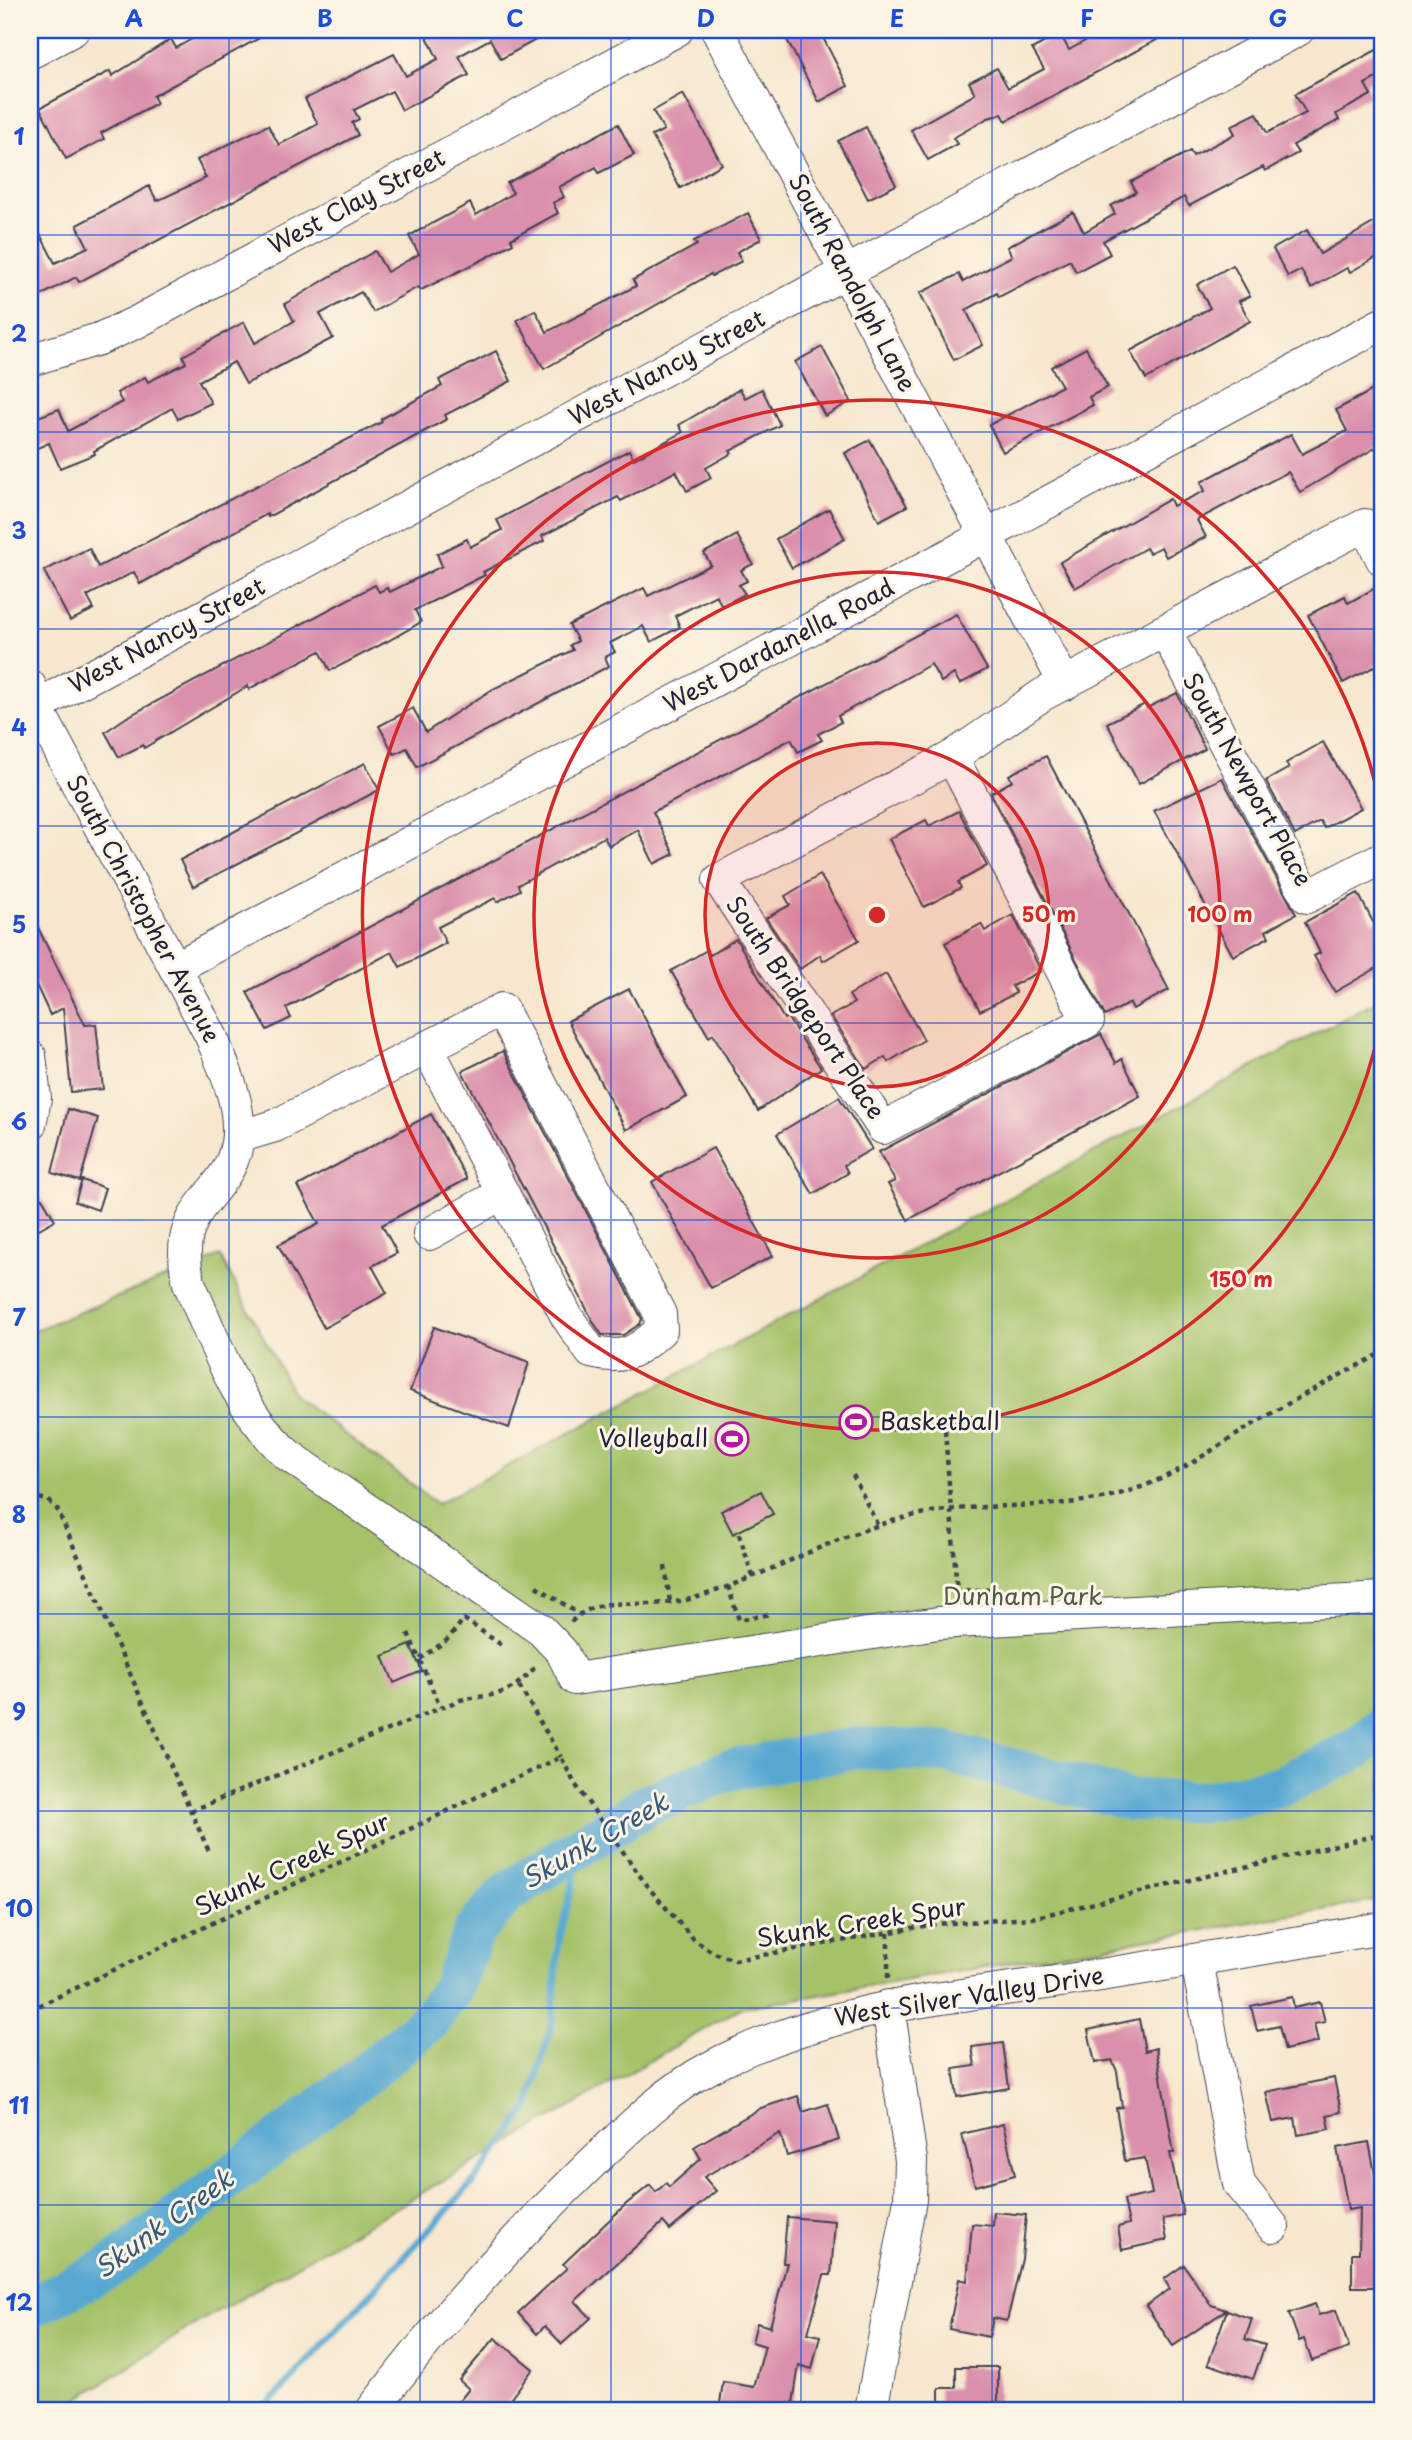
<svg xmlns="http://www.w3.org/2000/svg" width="1412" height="2440" font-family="'Playpen Sans',sans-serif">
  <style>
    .green { fill: #a5c269; stroke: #647252; stroke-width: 2 }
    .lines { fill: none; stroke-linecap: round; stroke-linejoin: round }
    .stream { stroke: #57a8d1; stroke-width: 7 }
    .river { stroke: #57a8d1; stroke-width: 42 }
    .building { fill: #da8fab }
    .minor-casing { stroke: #424051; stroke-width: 34 }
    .path { stroke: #424051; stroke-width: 4.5; stroke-dasharray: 5 5; stroke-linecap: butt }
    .minor { stroke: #fff; stroke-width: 32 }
    .grid { fill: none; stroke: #1d4ed8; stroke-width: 2; stroke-opacity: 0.55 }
    .ring { fill: none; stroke: #d62828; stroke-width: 3.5 }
    .labels { text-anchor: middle; stroke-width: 6; stroke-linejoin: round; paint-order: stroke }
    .street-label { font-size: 24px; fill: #22223b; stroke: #fcf5e5 }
    .poi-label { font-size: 24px; fill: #22223b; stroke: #fcf5e5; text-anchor: start }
    .park-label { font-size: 24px; fill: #505a4b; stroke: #fcf5e5 }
    .water-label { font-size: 26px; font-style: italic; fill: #375877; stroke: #fcf5e5 }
    .centre { fill: #d62828; stroke: #fcf5e5; stroke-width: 3.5 }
    .ring-label { font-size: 21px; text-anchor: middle; font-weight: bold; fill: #d62828; stroke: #fcf5e5; stroke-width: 6; stroke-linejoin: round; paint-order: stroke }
    .neatline { fill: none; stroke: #1d4ed8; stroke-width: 2.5 }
    .grid-label { font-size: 23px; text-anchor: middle; font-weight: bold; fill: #1d4ed8 }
  </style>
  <rect width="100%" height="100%" fill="#fcf5e5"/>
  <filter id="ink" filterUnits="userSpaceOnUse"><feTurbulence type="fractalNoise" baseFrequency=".0143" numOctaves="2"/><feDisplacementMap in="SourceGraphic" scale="14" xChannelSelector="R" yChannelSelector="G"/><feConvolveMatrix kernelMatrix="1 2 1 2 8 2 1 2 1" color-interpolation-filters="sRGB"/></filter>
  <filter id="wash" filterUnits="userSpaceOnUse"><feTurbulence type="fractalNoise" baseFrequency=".00686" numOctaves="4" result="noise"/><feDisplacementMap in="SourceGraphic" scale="28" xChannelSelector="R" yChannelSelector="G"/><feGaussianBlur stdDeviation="1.57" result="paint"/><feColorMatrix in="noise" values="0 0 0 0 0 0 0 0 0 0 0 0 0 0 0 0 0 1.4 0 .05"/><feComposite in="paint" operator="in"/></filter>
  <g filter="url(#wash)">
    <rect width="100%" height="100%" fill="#f7e7ce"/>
    <polygon class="green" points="1382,998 1382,1900 741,2008 187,2329 61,2410 30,2410 30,1332 220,1256 294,1395 437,1504"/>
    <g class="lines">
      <polyline class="stream" points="263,2410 475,2180 528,2108 552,2023 559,1941 582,1844"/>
      <polyline class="river" points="30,2308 111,2267 367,2073 430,2020 452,1989 474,1931 508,1892 645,1806 729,1770 857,1748 946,1752 1131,1800 1205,1802 1279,1787 1356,1749 1382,1727"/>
    </g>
    <g id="blocks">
      <g class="building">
        <polygon points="208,30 274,30 153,96 157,103 101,133 104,139 66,159 40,108 110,71 112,76 171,39 176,48"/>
        <polygon points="436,30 554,30 501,59 490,39 459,56 469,75 402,110 392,91 354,110 359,119 352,123 358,135 79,282 76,277 40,296 30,278 30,215 55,263 88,247 77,225 149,186 157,201 206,178 197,160 268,125 279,145 318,124 305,99 394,54 406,76 438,59 426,35"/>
        <polygon points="782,30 819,30 848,86 819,102"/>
        <polygon points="1105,30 1175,30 1006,121 1002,114 988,118 953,138 957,144 928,160 911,130 975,94 969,82 997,68 1008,88 1044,69 1032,49 1060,34 1069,50"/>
        <polygon points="1382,47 1382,75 1365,84 1371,95 1336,114 1339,120 1293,145 1298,153 1265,171 1263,167 1189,206 1184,197 1103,241 1110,254 1076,272 1070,260 999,297 997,293 966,310 983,345 954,360 920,293 959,274 963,282 1012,256 1007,247 1073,212 1084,232 1115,214 1111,206 1136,192 1131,182 1190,151 1193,156 1235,134 1231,126 1257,113 1267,133 1306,113 1295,94"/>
        <polygon points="683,94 722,164 680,188 652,136 664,130 653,111"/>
        <polygon points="618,124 634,155 599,173 596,167 559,187 564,197 553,203 558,213 511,239 513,243 484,259 421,290 418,287 373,312 361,292 320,314 333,338 246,384 234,362 199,381 211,403 178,419 172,408 94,451 95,454 60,468 49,443 30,451 30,420 59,409 68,431 122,402 117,393 145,377 148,382 186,363 183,356 244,322 255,343 294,321 285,304 326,279 375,251 387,272 419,254 409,236 470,203 476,215 513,193 507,183"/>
        <polygon points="866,127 896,185 868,199 838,141"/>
        <polygon points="748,213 761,239 737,252 742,261 712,276 711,274 544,369 517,320 535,310 547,332 636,286 633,280 697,245 694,241"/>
        <polygon points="1382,218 1382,254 1350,272 1347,268 1311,288 1301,270 1288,277 1273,249 1307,230 1320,254"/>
        <polygon points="1233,265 1250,296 1239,301 1250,321 1146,379 1130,351 1210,308 1197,285"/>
        <polygon points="822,347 851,401 825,416 795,362"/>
        <polygon points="1086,348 1108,387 1089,397 1093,405 1003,452 989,425 1062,386 1051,367"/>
        <polygon points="496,351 511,381 445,415 447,419 268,517 267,514 140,584 134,572 87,596 94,609 70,621 44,571 89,548 98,567 382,422 381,419 442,386 439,380"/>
        <polygon points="1382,385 1382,444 1300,492 1288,472 1197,520 1206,537 1166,557 1161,547 1149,553 1146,548 1075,588 1060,562 1170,499 1173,506 1205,491 1201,482 1291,434 1302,454 1347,431 1336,410"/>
        <polygon points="740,389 745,398 762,389 780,425 730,451 732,453 706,468 711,478 687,491 676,471 621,501 618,497 542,536 544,541 483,572 485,575 415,610 421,622 388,641 330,671 320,651 249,689 248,686 144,748 143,745 119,757 105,732 127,717 375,585 379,592 387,588 390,592 442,566 437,554 467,539 470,547 502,530 497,520 629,450 634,459 683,432 679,425"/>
        <polygon points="870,440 907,506 879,521 845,453"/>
        <polygon points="829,509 845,539 792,568 776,539"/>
        <polygon points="737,535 753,564 741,570 747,581 739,585 745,594 722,606 716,595 675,616 680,627 651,642 643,626 610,643 615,652 605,657 609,666 417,767 407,748 394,754 379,726 413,708 426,732 493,689 573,650 570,645 578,641 569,625 644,588 648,596 711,565 704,553"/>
        <polygon points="1377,587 1382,596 1382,663 1343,683 1308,615 1345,596 1348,603"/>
        <polygon points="956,614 987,669 960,684 954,674 941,682 931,664 838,716 841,722 818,734 822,740 798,752 791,739 653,812 674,854 654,864 638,830 609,846 604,837 518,885 520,890 497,902 495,898 438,927 446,943 400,967 392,952 286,1008 291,1018 267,1030 247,992"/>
        <polygon points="1177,693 1205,749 1139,784 1107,723 1145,704 1147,708"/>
        <polygon points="1323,742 1361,808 1324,828 1320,821 1295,835 1266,781 1289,768 1286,763"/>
        <polygon points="1046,756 1169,990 1133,1009 1130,1003 1105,1016 991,793 1012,781 1009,775"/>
        <polygon points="365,763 379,790 193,887 180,860"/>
        <polygon points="1222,778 1296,914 1266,931 1269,937 1233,956 1154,811"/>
        <polygon points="959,811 987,866 958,882 961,888 924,907 889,839 926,820 929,826"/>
        <polygon points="820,875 859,940 823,961 820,955 800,969 766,918 790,905 785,896"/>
        <polygon points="1358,893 1373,922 1382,917 1382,965 1335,992 1314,956 1320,953 1305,922"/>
        <polygon points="30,911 85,1025 96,1024 103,1089 71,1092 63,1008 50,1015 30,972"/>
        <polygon points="1013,915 1041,971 1012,986 1016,993 980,1011 945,943 981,924 985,931"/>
        <polygon points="736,939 784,1019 787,1017 821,1068 758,1111 713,1034 709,1037 671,971 707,950 710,955"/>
        <polygon points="886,974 924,1040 888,1062 885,1057 866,1069 831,1016 854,1003 849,995"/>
        <polygon points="629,989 687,1097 626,1130 568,1021"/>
        <polygon points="1101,1034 1116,1063 1122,1059 1140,1096 908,1220 888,1184 895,1181 879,1152"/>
        <polygon points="503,1051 642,1319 640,1324 623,1335 602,1335 594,1323 462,1071"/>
        <polygon points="839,1097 872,1149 844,1165 848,1173 813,1194 777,1134"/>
        <polygon points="68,1109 98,1118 80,1181 52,1173"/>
        <polygon points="431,1114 467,1179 382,1225 397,1253 372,1266 387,1293 324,1328 278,1245 319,1224 298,1186"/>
        <polygon points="713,1148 773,1256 711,1288 652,1182"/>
        <polygon points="82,1180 105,1188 98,1210 75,1202"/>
        <polygon points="42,1198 55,1220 30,1234 30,1204"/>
        <polygon points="434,1327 529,1362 509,1428 410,1391"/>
        <polygon points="761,1491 773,1514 733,1534 721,1511"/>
        <polygon points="410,1645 422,1671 394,1683 383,1656"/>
        <polygon points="1292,1997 1294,2008 1320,2002 1325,2022 1314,2024 1318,2042 1285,2050 1279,2026 1257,2031 1251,2006"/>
        <polygon points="1139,2019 1145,2051 1156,2048 1174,2153 1170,2153 1183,2215 1163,2219 1167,2240 1122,2250 1118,2227 1129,2224 1124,2200 1152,2194 1145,2158 1125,2161 1116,2108 1122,2107 1117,2071 1112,2060 1095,2063 1088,2030"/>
        <polygon points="1003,2043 1009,2088 957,2097 953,2069 975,2066 972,2047"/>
        <polygon points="1334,2078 1341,2112 1327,2115 1330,2129 1298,2135 1295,2118 1273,2122 1266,2092"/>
        <polygon points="798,2096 803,2112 828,2104 839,2140 787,2156 780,2133 704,2177 716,2191 670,2230 663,2222 575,2301 591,2318 562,2344 545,2326 537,2334 518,2313 567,2268 563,2264 625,2205 650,2185 656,2192 666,2183 669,2187 701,2159 694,2147 761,2108"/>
        <polygon points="1003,2124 1015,2175 975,2186 962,2134"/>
        <polygon points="1369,2142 1382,2211 1382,2287 1352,2287 1352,2253 1359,2253 1360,2208 1348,2210 1337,2148"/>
        <polygon points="994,2212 1026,2215 1022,2259 1007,2321 993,2318 989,2337 949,2329 959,2279 967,2281 972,2224 993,2226"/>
        <polygon points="787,2217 835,2221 831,2275 824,2275 808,2333 820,2336 812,2369 799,2365 792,2410 719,2410 723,2382 754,2387 765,2346 752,2342 757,2323 770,2327 787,2263 783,2263"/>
        <polygon points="1184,2265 1211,2305 1226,2310 1173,2346 1146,2306 1170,2289 1164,2279"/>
        <polygon points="1315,2304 1319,2315 1336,2310 1349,2348 1312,2361 1304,2339 1299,2341 1289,2313"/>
        <polygon points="1227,2310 1252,2319 1245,2339 1265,2345 1253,2379 1208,2364"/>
        <polygon points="495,2338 533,2369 502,2410 452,2410 469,2389 459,2380"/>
        <polygon points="956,2367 998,2367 998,2410 939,2410 939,2388 956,2388"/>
      </g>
    </g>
  </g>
  <g filter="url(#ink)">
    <use href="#blocks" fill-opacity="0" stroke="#424051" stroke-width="2"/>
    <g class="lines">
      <defs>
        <g id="minor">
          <polyline points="717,30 1065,684"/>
          <polyline points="30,53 73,30"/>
          <polyline points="30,360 99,339 137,322 677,30"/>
          <polyline points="1165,631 1307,897 1382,858"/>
          <path d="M 30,686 L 36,706 L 211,1036 C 224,1068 240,1100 238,1135 C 234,1198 168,1200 189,1283 C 216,1345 237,1409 288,1455 L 541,1630 L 562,1652 L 575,1679 L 938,1623 L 1382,1598"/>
          <polyline points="36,706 1298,30"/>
          <polygon points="952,757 1088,1021 883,1128 719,880"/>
          <polyline points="952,757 1042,695 1365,525 1382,559"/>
          <polyline points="175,968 1382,324"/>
          <polyline points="30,1056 35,1098 30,1125"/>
          <path d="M 238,1137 L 275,1126 L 502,1009 L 660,1314 L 661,1330 C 636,1353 623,1360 591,1352 L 567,1317 L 427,1047"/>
          <polyline points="429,1234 503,1193"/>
          <polyline points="1197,1961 1239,2184 1273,2227"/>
          <path d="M 372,2410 C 439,2322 511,2241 591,2164 C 628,2129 664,2092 709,2068 C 821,2008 945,1998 1068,1980 C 1173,1964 1278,1946 1382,1928"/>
          <polyline points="871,2410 910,2200 911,2160 888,2006"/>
        </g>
      </defs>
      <use href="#minor" class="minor-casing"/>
      <g class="path">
        <polyline points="945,1430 957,1591 999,1589"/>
        <polyline points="853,1475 878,1526"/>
        <polyline points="30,1502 38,1498 48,1500 57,1509 210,1854"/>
        <polyline points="739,1534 753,1577"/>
        <polyline points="665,1566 670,1602"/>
        <polyline points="536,1586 579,1614"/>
        <polyline points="728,1586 739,1620 771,1614"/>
        <path d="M 571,1622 C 594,1599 620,1604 650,1604 C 670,1603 688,1601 707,1594 C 779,1570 846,1529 921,1514 C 997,1499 1071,1515 1146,1485 C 1185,1470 1221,1444 1257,1422 C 1298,1397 1340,1375 1382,1353"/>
        <polyline points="408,1633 440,1707"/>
        <polyline points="420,1659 447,1640 464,1619 503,1646"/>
        <polyline points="519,1686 561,1757"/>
        <path d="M 191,1811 L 460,1700 C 500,1693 509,1697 537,1665"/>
        <polyline points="888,1933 888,1981"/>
        <polyline points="30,2010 561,1757 575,1784 648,1887 694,1940 714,1953 735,1960 935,1924 1032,1918 1382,1834"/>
      </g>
      <use href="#minor" class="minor"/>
    </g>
  </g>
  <path class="grid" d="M 229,30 L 229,2410M 420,30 L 420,2410M 611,30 L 611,2410M 801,30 L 801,2410M 992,30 L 992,2410M 1183,30 L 1183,2410M 30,235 L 1382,235M 30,432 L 1382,432M 30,629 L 1382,629M 30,826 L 1382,826M 30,1023 L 1382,1023M 30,1220 L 1382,1220M 30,1417 L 1382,1417M 30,1614 L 1382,1614M 30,1811 L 1382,1811M 30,2008 L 1382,2008M 30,2205 L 1382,2205"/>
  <circle cx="877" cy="915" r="172" fill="#d62828" fill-opacity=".12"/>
  <g class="ring">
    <circle cx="877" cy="915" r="172"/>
    <circle cx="877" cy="915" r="343"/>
    <path d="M1382 1018A515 515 0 1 1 1382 812"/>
  </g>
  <defs>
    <symbol id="stadium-ring" viewBox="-11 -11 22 22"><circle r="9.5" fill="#fcf5e5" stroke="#b5179e" stroke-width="1.5"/><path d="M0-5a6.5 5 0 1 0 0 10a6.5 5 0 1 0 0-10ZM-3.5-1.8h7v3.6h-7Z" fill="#b5179e"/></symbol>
  </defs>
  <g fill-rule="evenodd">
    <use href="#stadium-ring" x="837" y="1403" width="38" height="38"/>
    <use href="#stadium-ring" x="713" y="1420" width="38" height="38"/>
  </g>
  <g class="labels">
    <g class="street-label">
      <text transform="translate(357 202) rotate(-28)" y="8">West Clay Street</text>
      <text transform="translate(852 283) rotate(62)" y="8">South Randolph Lane</text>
      <text transform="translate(667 368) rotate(-28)" y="8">West Nancy Street</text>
      <text transform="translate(167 636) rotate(-28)" y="8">West Nancy Street</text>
      <text transform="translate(779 646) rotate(-28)" y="8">West Dardanella Road</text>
      <text transform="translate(1247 780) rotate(61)" y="8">South Newport Place</text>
      <text transform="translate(143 909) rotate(62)" y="8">South Christopher Avenue</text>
      <text transform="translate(805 1008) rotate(56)" y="8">South Bridgeport Place</text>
      <text transform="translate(292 1865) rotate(-25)" y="8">Skunk Creek Spur</text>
      <text transform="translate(861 1923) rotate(-9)" y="8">Skunk Creek Spur</text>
      <text transform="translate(969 1997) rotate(-9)" y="8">West Silver Valley Drive</text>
    </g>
    <g class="poi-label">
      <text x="880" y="1430">Basketball</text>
      <text x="708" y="1447" text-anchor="end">Volleyball</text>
    </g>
    <g class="park-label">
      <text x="1023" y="1605">Dunham Park</text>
    </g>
    <g class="water-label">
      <text transform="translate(595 1841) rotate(-30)" y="9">Skunk Creek</text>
      <text transform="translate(164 2224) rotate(-36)" y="9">Skunk Creek</text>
    </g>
  </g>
  <circle cx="877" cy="915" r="10" class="centre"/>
  <g class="ring-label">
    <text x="1049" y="922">50 m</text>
    <text x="1220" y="922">100 m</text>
    <text x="1241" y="1287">150 m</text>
  </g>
  <rect width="1412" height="2440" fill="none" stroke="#fcf5e5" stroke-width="77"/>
  <rect x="38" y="38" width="1336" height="2364" class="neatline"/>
  <g class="grid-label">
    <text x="134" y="27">A</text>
    <text x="325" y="27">B</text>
    <text x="515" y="27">C</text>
    <text x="706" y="27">D</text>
    <text x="897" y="27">E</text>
    <text x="1087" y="27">F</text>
    <text x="1278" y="27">G</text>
    <text x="19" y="145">1</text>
    <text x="19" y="342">2</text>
    <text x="19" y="539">3</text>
    <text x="19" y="736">4</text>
    <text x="19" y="933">5</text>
    <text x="19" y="1130">6</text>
    <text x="19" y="1326">7</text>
    <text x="19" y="1523">8</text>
    <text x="19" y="1720">9</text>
    <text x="19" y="1917">10</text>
    <text x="19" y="2114">11</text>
    <text x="19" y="2311">12</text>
  </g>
</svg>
